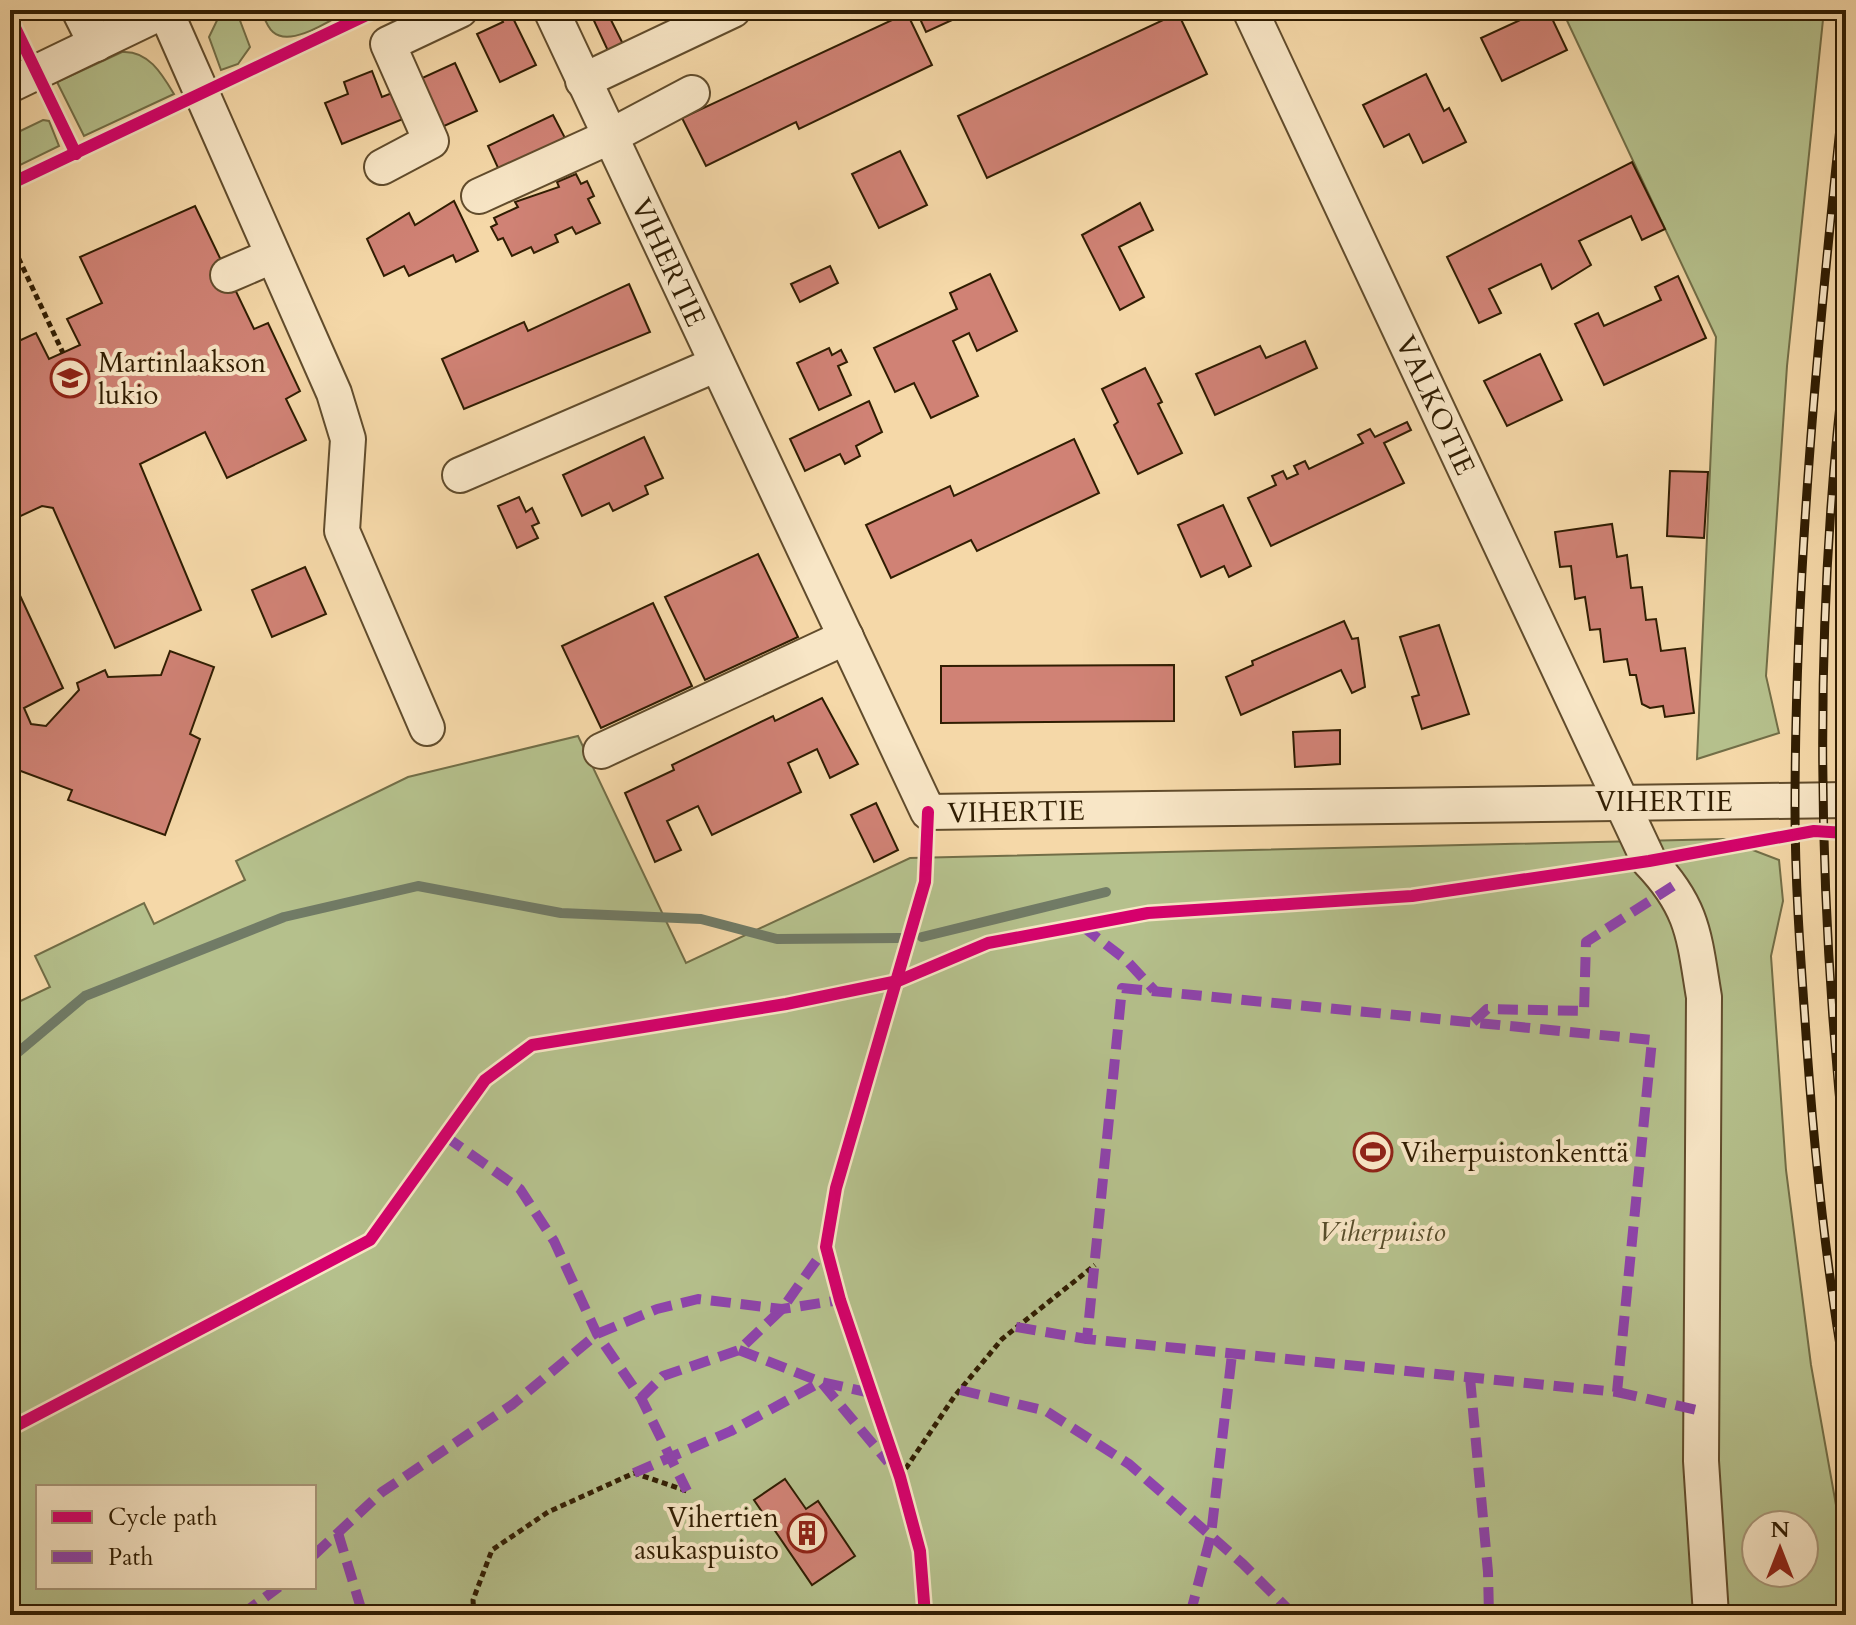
<svg xmlns="http://www.w3.org/2000/svg" width="1856" height="1625" font-family="Cardo,serif">
  <style>
    .green { fill: #b5c08c; stroke: #726e47; stroke-width: 2; fill-rule: evenodd }
    .lines { fill: none; stroke-linecap: round; stroke-linejoin: round }
    .stream { stroke: #717b66; stroke-width: 10 }
    .building { fill: #d08275; stroke: #301d02; stroke-width: 2 }
    .minor-casing { stroke: #614c2c; stroke-width: 38 }
    .path { stroke: #301d02; stroke-width: 5; stroke-dasharray: 6 4; stroke-linecap: butt }
    .minor { stroke: #f8e6c6; stroke-width: 34 }
    .rail-casing { stroke: #301d02; stroke-width: 9 }
    .rail { stroke: #f8e6c6; stroke-width: 6; stroke-dasharray: 18; stroke-linecap: butt }
    .quiet { stroke: #8e44ad; stroke-width: 10; stroke-dasharray: 20 10; stroke-linecap: butt }
    .cycleway-casing { stroke: #f8e6c6; stroke-width: 17 }
    .cycleway { stroke: #d6006c; stroke-width: 12 }
    .labels { text-anchor: middle; stroke-width: 8; stroke-linejoin: round; paint-order: stroke }
    .street-label { font-size: 28px; fill: #301d02; stroke: #f8e6c6 }
    .poi-label { font-size: 28px; fill: #301d02; stroke: #f8e6c6; text-anchor: start }
    .park-label { font-size: 28px; font-style: italic; fill: #584e2b; stroke: #f8e6c6 }
  </style>
  <rect width="100%" height="100%" fill="#f5d8a8"/>
  <filter id="stains"><feTurbulence type="fractalNoise" baseFrequency=".0025" numOctaves="4"/><feColorMatrix values="0 0 0 0 .2 0 0 0 0 .09 0 0 0 0 .02 0 0 0 .5 -.17"/></filter>
  <radialGradient id="worn" r=".72"><stop offset=".6" stop-color="#630" stop-opacity="0"/><stop offset="1" stop-color="#630" stop-opacity=".3"/></radialGradient>
  <g class="green">
    <polygon points="222,10 236,10 250,47 238,64 221,70 209,37"/>
    <path d="M 261,10 L 349,10 C 332,19 291,48 273,32 C 267,27 264,17 261,10 Z"/>
    <polygon points="1562,10 1824,10 1787,366 1766,676 1779,733 1697,759 1716,337"/>
    <path d="M 122,52 C 148,50 162,74 174,94 L 84,136 L 57,82 Z"/>
    <polygon points="43,120 49,121 59,146 10,170 10,136"/>
    <path d="M 578,736 L 686,963 L 910,858 L 1724,839 L 1779,860 L 1783,901 L 1771,956 L 1786,1170 L 1811,1365 L 1846,1561 L 1846,1615 L 10,1615 L 10,1006 L 50,987 L 35,956 L 144,903 L 154,924 L 245,880 L 236,861 L 408,777 ZM 38,1487 L 314,1487 L 314,1587 L 38,1587 ZM 1756,1525 L 1804,1525 L 1804,1573 L 1756,1573 Z"/>
    <polygon points="1841,840 1846,840 1846,922 1838,899"/>
  </g>
  <g class="lines">
    <g class="stream">
      <polyline points="922,937 1106,892"/>
      <polyline points="10,1059 85,996 284,917 418,886 561,913 701,919 777,939 900,938"/>
    </g>
  </g>
  <g class="building">
    <polygon points="509,10 536,65 500,82 477,34 503,22 498,12"/>
    <polygon points="589,10 606,10 624,46 609,53"/>
    <polygon points="916,10 974,10 926,32"/>
    <polygon points="1542,10 1548,10 1567,50 1502,81 1481,38"/>
    <polygon points="907,13 932,65 799,129 796,122 706,166 682,118"/>
    <polygon points="1178,13 1207,74 987,178 958,116"/>
    <polygon points="455,63 477,111 442,127 420,79"/>
    <polygon points="372,71 382,97 392,93 403,119 342,144 325,103 348,94 344,82"/>
    <polygon points="1426,74 1444,111 1449,108 1466,142 1423,163 1409,134 1384,147 1363,105"/>
    <polygon points="553,115 565,138 499,170 488,146"/>
    <polygon points="900,151 927,205 879,228 852,174"/>
    <polygon points="1632,162 1665,229 1642,240 1631,216 1579,241 1591,265 1552,289 1541,264 1489,289 1501,313 1479,323 1447,257"/>
    <polygon points="576,174 581,184 587,181 594,196 588,199 600,223 576,234 572,227 555,235 558,242 534,253 531,247 512,256 503,238 498,240 491,227 497,224 494,218 518,207 515,202 559,187 557,182"/>
    <polygon points="454,201 478,251 456,262 453,255 409,276 404,266 384,276 367,239 409,213 415,225"/>
    <polygon points="1140,203 1153,230 1119,247 1144,297 1120,310 1082,235"/>
    <polygon points="195,206 254,329 268,323 300,391 286,399 306,440 227,478 205,432 140,464 201,610 115,648 53,508 42,506 10,521 10,345 36,333 49,359 80,345 67,319 102,303 80,257"/>
    <polygon points="830,266 838,283 800,302 791,284"/>
    <polygon points="990,274 1017,331 977,351 969,333 953,341 978,396 931,418 914,383 895,392 874,348 957,309 950,293"/>
    <polygon points="1678,276 1706,338 1604,385 1575,324 1598,313 1604,326 1661,300 1655,287"/>
    <polygon points="629,284 650,332 464,409 442,359 524,322 528,331"/>
    <polygon points="1305,341 1317,368 1215,415 1196,374 1260,346 1266,358"/>
    <polygon points="829,348 832,355 841,350 847,362 838,366 851,395 819,410 797,363"/>
    <polygon points="1540,354 1562,400 1507,426 1484,381"/>
    <polygon points="1145,368 1162,402 1158,404 1182,453 1138,474 1114,425 1118,422 1102,389"/>
    <polygon points="869,401 882,432 856,446 860,456 845,464 840,454 805,471 790,439"/>
    <polygon points="1407,422 1411,430 1384,443 1404,483 1271,546 1248,498 1276,485 1272,476 1283,471 1287,479 1298,474 1294,466 1305,461 1309,469 1363,443 1358,435 1370,429 1375,437"/>
    <polygon points="644,437 663,478 645,486 648,494 613,511 609,503 582,516 563,475"/>
    <polygon points="1074,439 1099,493 977,551 971,540 891,578 866,525 950,486 954,496"/>
    <polygon points="1670,471 1708,472 1704,538 1667,536"/>
    <polygon points="519,497 526,512 532,508 539,523 532,526 538,538 517,548 498,506"/>
    <polygon points="1223,505 1251,566 1229,577 1224,566 1201,577 1178,525"/>
    <polygon points="1612,524 1617,557 1627,555 1631,588 1642,587 1646,620 1656,619 1661,651 1685,648 1694,713 1665,717 1663,706 1650,708 1642,704 1636,675 1630,675 1627,659 1604,662 1600,629 1590,630 1585,597 1575,599 1571,566 1560,567 1555,532"/>
    <polygon points="758,554 798,637 705,680 665,597"/>
    <polygon points="305,567 326,614 272,637 252,590"/>
    <polygon points="10,574 63,688 24,708 31,724 46,726 79,690 77,683 105,670 108,677 161,675 170,651 214,667 190,734 200,739 165,835 68,800 72,790 10,767"/>
    <polygon points="653,603 692,686 601,728 562,646"/>
    <polygon points="1344,621 1352,639 1358,638 1365,687 1352,693 1341,670 1241,715 1226,677 1253,665 1252,661"/>
    <polygon points="1439,625 1469,714 1422,729 1412,697 1419,695 1400,637"/>
    <polygon points="1174,665 1174,721 941,723 941,666"/>
    <polygon points="822,698 858,764 830,778 817,749 788,763 801,792 712,835 698,806 667,821 681,850 655,862 625,793 674,770 672,765 773,716 775,721"/>
    <polygon points="1340,730 1340,764 1295,767 1293,732"/>
    <polygon points="876,803 898,850 874,862 851,815"/>
    <polygon points="785,1479 806,1509 818,1501 855,1556 812,1585 754,1500"/>
  </g>
  <g class="lines">
    <defs>
      <g id="minor">
        <polyline points="79,10 96,44"/>
        <polyline points="165,10 334,393 348,439 342,531 427,728"/>
        <polyline points="551,10 928,812 1846,800"/>
        <path d="M 1250,10 L 1649,861 C 1694,908 1694,937 1704,997 L 1701,1461 L 1711,1615"/>
        <polyline points="583,81 733,10"/>
        <polyline points="10,85 166,10"/>
        <polyline points="382,167 431,141 388,44 460,10"/>
        <polyline points="479,196 609,137 692,93"/>
        <polyline points="228,275 272,256"/>
        <polyline points="460,475 717,364"/>
        <polyline points="601,751 846,637"/>
      </g>
    </defs>
    <use href="#minor" class="minor-casing"/>
    <g class="path">
      <polyline points="10,240 63,353"/>
      <polyline points="900,1477 954,1397 1002,1339 1095,1265"/>
      <polyline points="474,1615 473,1600 492,1550 548,1512 634,1473 687,1491"/>
    </g>
    <use href="#minor" class="minor"/>
    <defs>
      <g id="rail">
        <path d="M 1846,71 C 1820,316 1795,562 1795,809 C 1795,880 1800,950 1805,1020 C 1813,1141 1825,1262 1846,1381"/>
        <path d="M 1846,352 C 1813,620 1817,894 1846,1162"/>
      </g>
    </defs>
    <use href="#rail" class="rail-casing"/>
    <use href="#rail" class="rail"/>
    <g class="quiet">
      <polyline points="1082,926 1126,960 1154,990"/>
      <polygon points="1122,988 1652,1040 1617,1392 1087,1339"/>
      <polyline points="1473,1022 1487,1009 1584,1011 1586,942 1673,886"/>
      <polyline points="445,1136 520,1189 554,1241 597,1334 641,1398 687,1491"/>
      <polyline points="1016,1327 1087,1339"/>
      <polyline points="739,1350 821,1382 871,1393"/>
      <polyline points="1470,1378 1488,1572 1489,1615"/>
      <polyline points="960,1390 1046,1411 1129,1464 1243,1564 1294,1615"/>
      <polyline points="1617,1392 1701,1411"/>
      <polyline points="641,1398 663,1376 739,1350 782,1309 826,1247"/>
      <polyline points="634,1473 731,1431 821,1382 888,1462"/>
      <polyline points="338,1533 363,1615"/>
      <polyline points="314,1555 382,1492 513,1404 597,1334 657,1309 698,1299 782,1309 840,1300"/>
      <polyline points="241,1615 279,1587"/>
      <polyline points="1190,1615 1211,1535 1232,1354"/>
    </g>
    <defs>
      <g id="cycleway">
        <polyline points="10,17 76,154"/>
        <polyline points="10,184 377,10"/>
        <polyline points="10,1429 370,1240 485,1080 532,1045 786,1004 898,981 988,943 1148,913 1412,896 1649,861 1814,831 1846,833"/>
        <polyline points="925,1615 920,1551 900,1477 840,1300 826,1247 836,1188 925,882 928,812"/>
      </g>
    </defs>
    <use href="#cycleway" class="cycleway-casing"/>
    <use href="#cycleway" class="cycleway"/>
  </g>
  <defs>
    <symbol id="school-ring" viewBox="-11 -11 22 22"><circle r="9.5" fill="#f8e6c6" stroke="#8f2418" stroke-width="1.5"/><path d="M0-5L7-2L0 1L-7-2ZM-4 1L0 2.5L4 1V4Q0 6-4 4Z" fill="#8f2418"/></symbol>
    <symbol id="stadium-ring" viewBox="-11 -11 22 22"><circle r="9.5" fill="#f8e6c6" stroke="#8f2418" stroke-width="1.5"/><path d="M0-5a6.5 5 0 1 0 0 10a6.5 5 0 1 0 0-10ZM-3.5-1.8h7v3.6h-7Z" fill="#8f2418"/></symbol>
    <symbol id="building-ring" viewBox="-11 -11 22 22"><circle r="9.5" fill="#f8e6c6" stroke="#8f2418" stroke-width="1.5"/><path d="M-4-6H4V6H1V3H-1V6H-4ZM-2.5-4.3h1.7v1.8h-1.7ZM.8-4.3h1.7v1.8H.8ZM-2.5-1h1.7V.8h-1.7ZM.8-1h1.7V.8H.8Z" fill="#8f2418"/></symbol>
  </defs>
  <g fill-rule="evenodd">
    <use href="#school-ring" x="48" y="356" width="44" height="44"/>
    <use href="#stadium-ring" x="1351" y="1130" width="44" height="44"/>
    <use href="#building-ring" x="785" y="1511" width="44" height="44"/>
  </g>
  <g class="labels">
    <g class="street-label">
      <text transform="translate(669 262) rotate(65)" y="10">VIHERTIE</text>
      <text transform="translate(1436 405) rotate(65)" y="10">VALKOTIE</text>
      <text x="1664" y="811">VIHERTIE</text>
      <text transform="translate(1016 811) rotate(-1)" y="10">VIHERTIE</text>
    </g>
    <g class="poi-label">
      <text x="98" y="372">Martinlaakson<tspan x="98" dy="32">lukio</tspan></text>
      <text x="1401" y="1162">Viherpuistonkenttä</text>
      <text x="779" y="1527" text-anchor="end">Vihertien<tspan x="779" dy="32">asukaspuisto</tspan></text>
    </g>
    <g class="park-label">
      <text x="1382" y="1241">Viherpuisto</text>
    </g>
  </g>
  <rect width="1856" height="1625" fill="none" stroke="#f5d8a8" stroke-width="40"/>
  <rect x="12" y="12" width="1832" height="1601" fill="none" stroke="#301d02" stroke-width="4"/>
  <rect x="20" y="20" width="1816" height="1585" fill="none" stroke="#301d02" stroke-width="2"/>
  <rect x="36" y="1485" width="280" height="104" fill="#f8e6c6" stroke="#a89678" stroke-width="2"/>
  <rect x="52" y="1511" width="40" height="12" fill="#d6006c" stroke="#a89678" stroke-width="2"/>
  <text x="108" y="1525" font-size="24" fill="#301d02">Cycle path</text>
  <rect x="52" y="1551" width="40" height="12" fill="#8e44ad" stroke="#a89678" stroke-width="2"/>
  <text x="108" y="1565" font-size="24" fill="#301d02">Path</text>
  <g transform="translate(1780 1549)"><circle r="38" fill="#f8e6c6" stroke="#a89678" stroke-width="2"/>
  <path d="M0-6L14 30L0 20L-14 30Z" fill="#8f2418"/>
  <text y="-12" font-size="22" font-weight="bold" text-anchor="middle" fill="#301d02">N</text>
  </g>
  <rect width="100%" height="100%" filter="url(#stains)"/>
  <rect width="100%" height="100%" fill="url(#worn)"/>
</svg>
